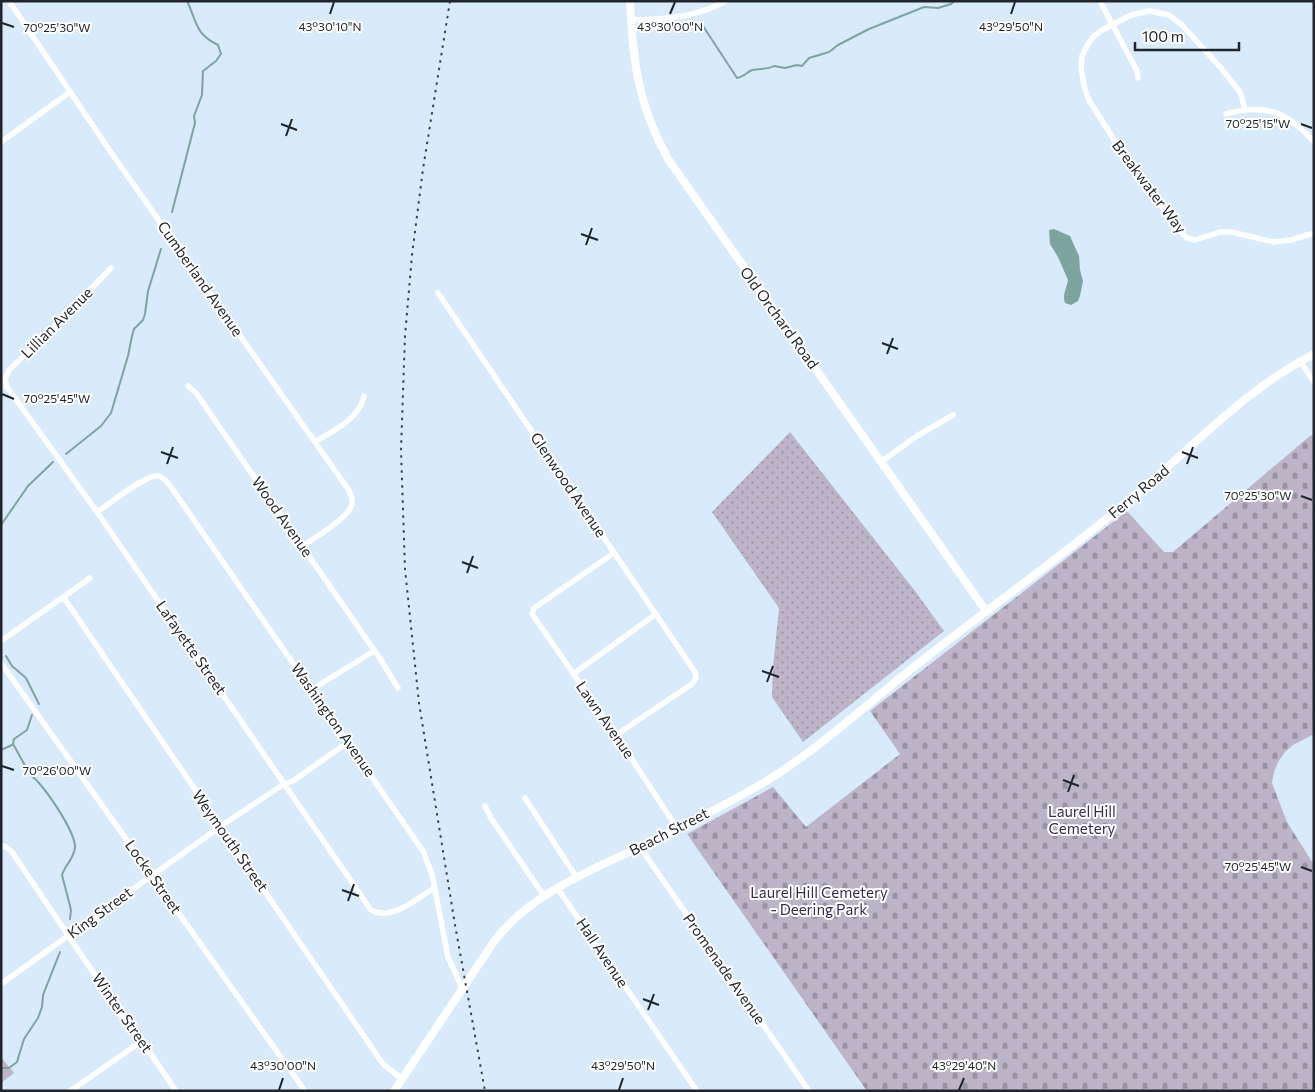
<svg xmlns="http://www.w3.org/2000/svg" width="1315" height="1092" font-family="Commissioner,sans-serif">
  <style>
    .grass { fill: url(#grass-dots) }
    .cemetery { fill: url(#cemetery-stones) }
    .park { fill: #bdb4c7 }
    .water { fill: #7ea4a0 }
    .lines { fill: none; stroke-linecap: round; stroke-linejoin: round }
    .stream { stroke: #7ea4a0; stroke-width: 2 }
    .street { stroke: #fff; stroke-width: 5.5 }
    .secondary { stroke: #fff; stroke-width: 8 }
    .rail { stroke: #3b434a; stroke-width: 2; stroke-dasharray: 2.5 5; stroke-linecap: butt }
    .ticks { fill: none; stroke: #1f252b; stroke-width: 2 }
    .labels { text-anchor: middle; stroke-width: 4; stroke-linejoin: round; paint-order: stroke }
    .street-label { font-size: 15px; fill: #1f252b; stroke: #fff }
    .park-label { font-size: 15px; fill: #3e2a51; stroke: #fff }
    .ticks-label { font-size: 12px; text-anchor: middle; fill: #1f252b; stroke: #fff; stroke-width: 4; stroke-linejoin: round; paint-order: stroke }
  </style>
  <defs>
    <pattern id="grass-dots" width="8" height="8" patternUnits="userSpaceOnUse" patternTransform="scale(1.25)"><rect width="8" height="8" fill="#bdb4c7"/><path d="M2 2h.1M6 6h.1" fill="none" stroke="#9992a2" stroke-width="1.8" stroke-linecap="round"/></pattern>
    <pattern id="cemetery-stones" width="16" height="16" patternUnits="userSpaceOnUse" patternTransform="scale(1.25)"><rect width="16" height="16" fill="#bdb4c7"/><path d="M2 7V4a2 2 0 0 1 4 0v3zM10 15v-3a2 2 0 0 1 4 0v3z" fill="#9992a2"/></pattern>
  </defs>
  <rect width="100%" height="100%" fill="#d9eafa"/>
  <polygon class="grass" points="790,432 915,591 944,631 803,742 772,697 773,667 779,608 712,512"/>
  <polygon class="cemetery" points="1311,435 1314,439 1314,734 1293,745 1285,752 1278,762 1273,775 1272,783 1287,822 1314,865 1314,1091 867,1091 687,834 773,787 806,827 900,754 870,711 1127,511 1164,552 1173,552"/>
  <polygon class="park" points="1,1057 14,1073 1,1083"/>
  <path class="water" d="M 1054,229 L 1070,236 L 1079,256 L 1080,270 L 1083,281 L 1080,296 L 1078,301 L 1071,305 L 1065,303 C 1062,294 1067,288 1068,280 L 1058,257 L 1050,244 L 1049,230 Z"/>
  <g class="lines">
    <g class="stream">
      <path d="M 703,26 L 737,78 C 744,77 747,72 752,70 C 760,68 767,70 774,66 L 785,68 L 797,65 L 802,66 L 809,58 L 829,52 L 838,45 L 869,29 L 924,7 L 938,8 L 951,4 L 954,1"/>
      <path d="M 172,212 L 195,123 L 194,116 L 202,95 L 203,71 L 216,61 L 221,54 L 218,45 C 195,34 197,22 187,1"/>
      <polyline points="66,454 101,426 111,413 128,356 132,336 134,329 143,320 145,314 148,291 161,249"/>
      <polyline points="1,525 28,486 53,462"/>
      <polyline points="6,656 12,666 26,678 39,704"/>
      <path d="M 32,715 L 27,730 L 14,739 L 13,744 C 19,754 24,765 30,774 C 32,777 36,779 38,782 C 49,794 76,833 75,848 C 73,860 65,865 62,875 L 71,910 L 70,919"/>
      <polyline points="1,750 12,745"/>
      <polyline points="1,1068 9,1068 17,1062 24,1039 38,1018 42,1007 43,995 60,952"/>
    </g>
    <g class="street">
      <path d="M 9,1 L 110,151 L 348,489 C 351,494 353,499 352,504 C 348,519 315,537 303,546"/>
      <polyline points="1100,1 1137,71 1138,78"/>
      <path d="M 631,20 C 666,19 694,18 726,1"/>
      <polyline points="1245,109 1240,92 1221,68 1182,25 1169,15 1149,11 1131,15 1102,30 1092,38 1087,46 1082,56 1081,68 1085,90 1090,102 1122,152 1178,229 1187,238 1195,240 1220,232 1231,232 1274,242 1291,240 1314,233"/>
      <path d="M 1226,114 C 1265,103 1288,112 1314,142"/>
      <polyline points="1,142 70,92"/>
      <path d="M 111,268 L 54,327 L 9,370 L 5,379 L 7,387 L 97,512 L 371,910 C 391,922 418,898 434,888"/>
      <polyline points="438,293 695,672 696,678 692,684 616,735"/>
      <polyline points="1300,361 1314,382"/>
      <polyline points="188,386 196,393 381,660 398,688"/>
      <path d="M 315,442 C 332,431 360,419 364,396"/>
      <polyline points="882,461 917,436 953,415"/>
      <path d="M 97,512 C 108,505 147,473 159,476 C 164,478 168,483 171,487 L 423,851 L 432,874 L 448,957 L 462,988"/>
      <polyline points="614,553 534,608 532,614 616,735 677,828"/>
      <polyline points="64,598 383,1064 402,1079"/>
      <polyline points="1,641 90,578"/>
      <polyline points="1,663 305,1091"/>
      <polyline points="573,674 656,614"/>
      <polyline points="311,690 374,651"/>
      <polyline points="525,798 577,878"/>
      <polyline points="485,806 491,818 544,896"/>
      <polyline points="1,846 6,847 12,852 101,984 116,1009 142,1041 176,1091"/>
      <polyline points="640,847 809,1091"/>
      <polyline points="558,889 697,1091"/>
      <polyline points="1,984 221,826 284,784 293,781 348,742"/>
      <polyline points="70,1091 142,1041"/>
    </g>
    <g class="secondary">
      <path d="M 630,1 C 633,62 638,105 668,159 L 986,611"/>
      <path d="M 394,1091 L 493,943 C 526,897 582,875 631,851 C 680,827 730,804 776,775 C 828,741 875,697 924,659 C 996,603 1069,551 1138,493 C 1195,445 1247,388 1314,354"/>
    </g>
    <polyline class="rail" points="450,1 423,169 412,255 405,336 401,450 405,569 419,703 455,925 485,1091"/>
  </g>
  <path class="ticks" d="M 330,14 L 334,2M 670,14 L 675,2M 1011,14 L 1015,2M 2,23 L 14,27M 281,124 L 297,130M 1301,124 L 1312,128M 286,136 L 292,119M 581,234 L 598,240M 586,245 L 592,228M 882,343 L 898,349M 887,354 L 893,338M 2,394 L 14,399M 161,452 L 178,458M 1182,452 L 1198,458M 167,464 L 173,447M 1187,464 L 1193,447M 1301,496 L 1312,500M 462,562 L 478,568M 467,573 L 473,556M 762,671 L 779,677M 767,682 L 773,666M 2,766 L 14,770M 1063,780 L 1079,786M 1068,792 L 1074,775M 1301,867 L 1312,871M 342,890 L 359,896M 348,901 L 354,884M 643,999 L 659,1005M 648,1010 L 654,994M 279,1090 L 283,1078M 619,1090 L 623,1078M 959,1090 L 964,1078"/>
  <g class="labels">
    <g class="street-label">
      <text transform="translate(1149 187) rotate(53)" y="5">Breakwater Way</text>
      <text transform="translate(200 279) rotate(55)" y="5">Cumberland Avenue</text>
      <text transform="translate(779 318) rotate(54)" y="5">Old Orchard Road</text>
      <text transform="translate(57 323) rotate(-45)" y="5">Lillian Avenue</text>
      <text transform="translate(568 485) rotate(56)" y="5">Glenwood Avenue</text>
      <text transform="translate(1139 492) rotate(-40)" y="5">Ferry Road</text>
      <text transform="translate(282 517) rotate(55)" y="5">Wood Avenue</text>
      <text transform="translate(191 648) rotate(55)" y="5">Lafayette Street</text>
      <text transform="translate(333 720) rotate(55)" y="5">Washington Avenue</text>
      <text transform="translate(605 720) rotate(55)" y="5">Lawn Avenue</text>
      <text transform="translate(669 832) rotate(-27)" y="5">Beach Street</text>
      <text transform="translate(230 841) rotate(55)" y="5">Weymouth Street</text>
      <text transform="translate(153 877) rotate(55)" y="5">Locke Street</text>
      <text transform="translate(100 913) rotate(-36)" y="5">King Street</text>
      <text transform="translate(602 953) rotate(56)" y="5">Hall Avenue</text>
      <text transform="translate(724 969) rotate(55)" y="5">Promenade Avenue</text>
      <text transform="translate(122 1013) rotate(55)" y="5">Winter Street</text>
    </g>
    <g class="park-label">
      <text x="1082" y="817">Laurel Hill<tspan x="1082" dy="17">Cemetery</tspan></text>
      <text x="819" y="898">Laurel Hill Cemetery<tspan x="819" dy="17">- Deering Park</tspan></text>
    </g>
  </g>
  <g class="ticks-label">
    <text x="330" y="31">43°30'10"N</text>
    <text x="670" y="31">43°30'00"N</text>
    <text x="1011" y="31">43°29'50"N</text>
    <text x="57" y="32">70°25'30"W</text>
    <text x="1258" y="128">70°25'15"W</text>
    <text x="57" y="403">70°25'45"W</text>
    <text x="1258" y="500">70°25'30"W</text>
    <text x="57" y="775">70°26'00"W</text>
    <text x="1258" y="871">70°25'45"W</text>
    <text x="283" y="1070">43°30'00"N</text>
    <text x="623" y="1070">43°29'50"N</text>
    <text x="964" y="1070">43°29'40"N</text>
  </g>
  <rect width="1315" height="1092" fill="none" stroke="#1f252b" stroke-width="5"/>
  <path d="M1135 42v8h104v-8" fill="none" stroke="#1f252b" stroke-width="2.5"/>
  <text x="1142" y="42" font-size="15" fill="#1f252b" stroke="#ffffff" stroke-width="4" paint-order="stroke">100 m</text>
</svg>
